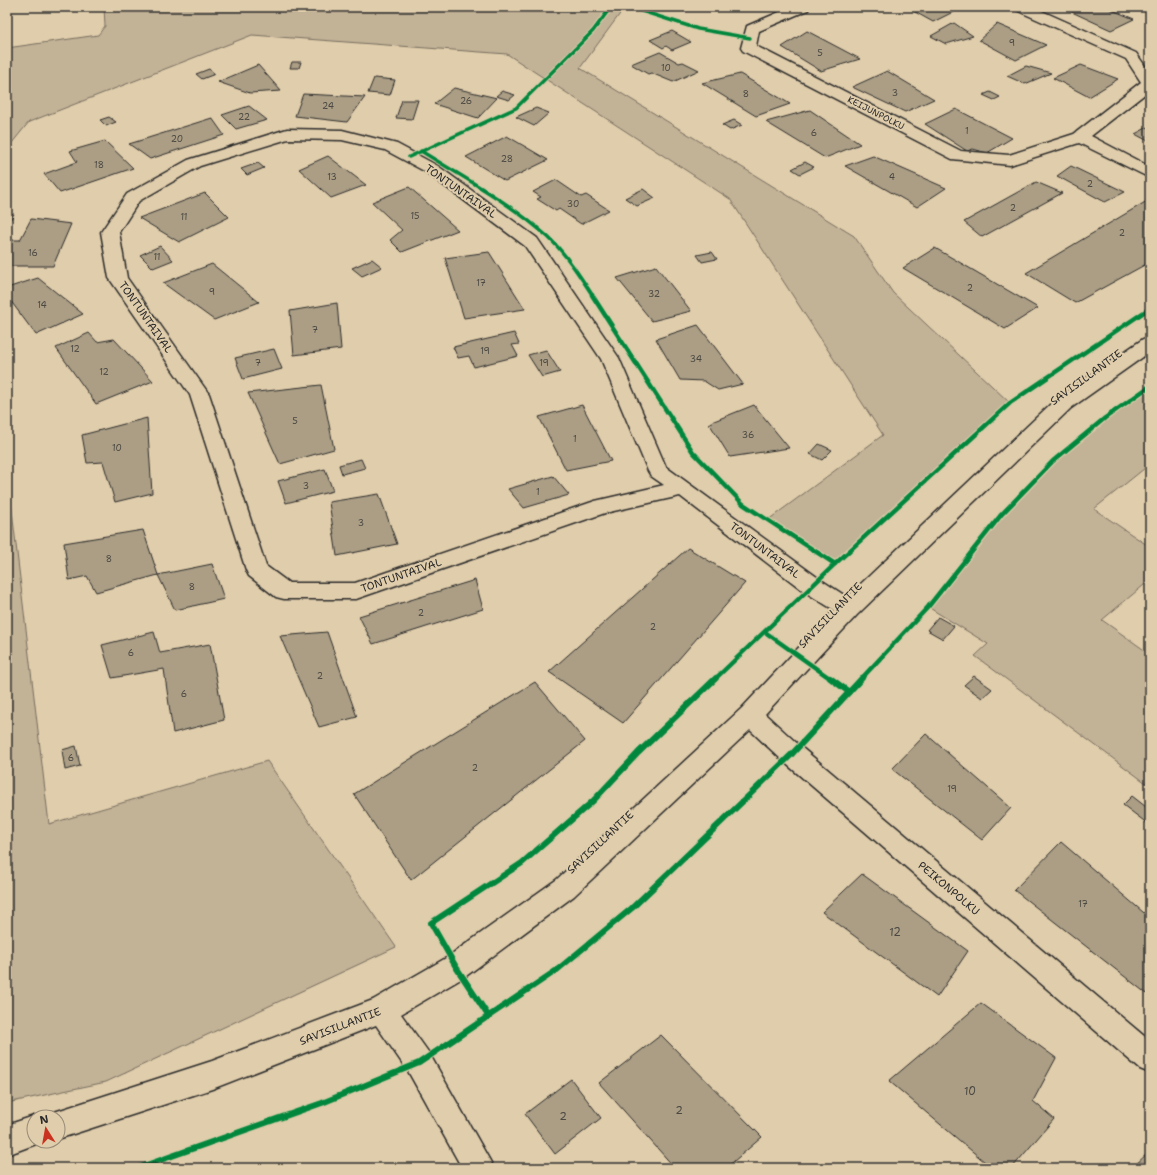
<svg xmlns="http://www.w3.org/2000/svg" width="1157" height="1175" font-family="'Shantell Sans',sans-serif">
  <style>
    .green { fill: #c2b296; stroke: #766e60 }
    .building { fill: #ab9e85; stroke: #2b2b2b }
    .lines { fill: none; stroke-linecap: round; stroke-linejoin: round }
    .minor-casing { stroke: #2b2b2b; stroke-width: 3 }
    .minor { fill: #e0cdab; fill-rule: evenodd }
    .cycleway-far2-casing { stroke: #e0cdab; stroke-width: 5.5 }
    .cycleway-far1-casing { stroke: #e0cdab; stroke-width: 7 }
    .cycleway-casing { stroke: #e0cdab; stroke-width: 8 }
    .cycleway-far2 { stroke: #00873e; stroke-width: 3.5 }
    .cycleway-far1 { stroke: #00873e; stroke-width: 4.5 }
    .cycleway { stroke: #00873e; stroke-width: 6 }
    .labels { text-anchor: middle; stroke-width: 4; stroke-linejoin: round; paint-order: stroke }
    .number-label { font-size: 9px; fill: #4b4842 }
    .far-street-label { font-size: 9px; fill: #2b2b2b; stroke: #e0cdab }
    .street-label { font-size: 11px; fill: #2b2b2b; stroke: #e0cdab }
    .near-number-label { font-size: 11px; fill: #4b4842 }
  </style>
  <rect width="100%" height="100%" fill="#e0cdab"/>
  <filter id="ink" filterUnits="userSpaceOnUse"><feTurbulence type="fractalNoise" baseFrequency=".025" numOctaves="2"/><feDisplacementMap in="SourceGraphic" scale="8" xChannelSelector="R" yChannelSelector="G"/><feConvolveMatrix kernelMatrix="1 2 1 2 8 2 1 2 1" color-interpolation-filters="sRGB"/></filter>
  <g filter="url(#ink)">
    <g class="green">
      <polygon points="104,7 625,7 580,68 854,236 893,293 1010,403 835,564 768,520 883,435 730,199 507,54 252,35 29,122 7,149 7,48 98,35 105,26"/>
      <path d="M 1150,386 L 1150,464 L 1094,509 L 1150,547 L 1150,580 L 1102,620 L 1150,654 L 1150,786 L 975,656 L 988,644 L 928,607 C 952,576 975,542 1002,513 C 1047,465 1096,424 1150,386 Z"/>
      <polygon points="7,468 49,824 267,761 396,947 106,1082 7,1103"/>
    </g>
    <g class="building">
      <polygon points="906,7 963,7 933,22"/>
      <polygon points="1061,7 1105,7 1134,19 1111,30"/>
      <polygon points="954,23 973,36 946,44 931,36"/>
      <polygon points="997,24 1046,45 1016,60 979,40"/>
      <polygon points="672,31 691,42 672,50 666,46 663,48 650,40"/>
      <polygon points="807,31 860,59 821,71 782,47"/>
      <polygon points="660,52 679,63 683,62 699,70 673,82 651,73 648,74 631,64"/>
      <polygon points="292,62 301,62 299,68 290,68"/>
      <polygon points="258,65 281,91 250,93 218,82"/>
      <polygon points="1081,65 1118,79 1089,97 1053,78"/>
      <polygon points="1026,66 1051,73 1025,84 1007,76"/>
      <polygon points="209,69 215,74 202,79 196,74"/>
      <polygon points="887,71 934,99 905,112 852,87"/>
      <polygon points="740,74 790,104 756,116 702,83"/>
      <polygon points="374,78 395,80 390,95 368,93"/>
      <polygon points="454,88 497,98 478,118 434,104"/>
      <polygon points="502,91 515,95 509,100 496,96"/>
      <polygon points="990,92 1000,97 994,100 983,95"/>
      <polygon points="303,94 365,97 347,122 295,116"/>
      <polygon points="402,100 418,100 412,119 396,118"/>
      <polygon points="249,106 267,120 236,129 222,115"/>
      <polygon points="536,108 549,113 534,126 516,117"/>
      <polygon points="956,109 1012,138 987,153 973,149 967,151 925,124"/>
      <polygon points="810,110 860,144 825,158 766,122"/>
      <polygon points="109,117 116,122 106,126 100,120"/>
      <polygon points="212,118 224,135 150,159 129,144"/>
      <polygon points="734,120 742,125 730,130 722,125"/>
      <polygon points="1150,126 1150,142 1135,134"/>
      <polygon points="507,136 548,160 505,181 466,157"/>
      <polygon points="105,141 133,168 60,193 44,174 77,162 70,151"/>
      <polygon points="328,156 366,185 331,198 299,169"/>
      <polygon points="873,156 946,188 917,207 845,166"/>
      <polygon points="805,162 814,167 800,174 792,169"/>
      <polygon points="258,163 264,168 247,175 241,169"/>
      <polygon points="1071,166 1125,192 1105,202 1057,176"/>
      <polygon points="556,180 581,197 586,195 609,210 581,224 559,209 556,211 537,199 541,197 533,192"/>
      <polygon points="1036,182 1062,193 982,237 964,222"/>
      <polygon points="409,187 458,230 402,252 390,240 402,230 372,202"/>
      <polygon points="643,189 655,198 637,206 625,198"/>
      <polygon points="205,193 229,217 179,242 139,218"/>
      <polygon points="1147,201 1150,203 1150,262 1075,303 1026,273"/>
      <polygon points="7,213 14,214 10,220 7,220"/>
      <polygon points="31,219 71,224 53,266 7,266 7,240 20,240"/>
      <polygon points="160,246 173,260 153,268 140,255"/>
      <polygon points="935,248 1038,308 1005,329 903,268"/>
      <polygon points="489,252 525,309 464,318 445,258"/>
      <polygon points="712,252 717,259 702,262 697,255"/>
      <polygon points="372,259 382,267 362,276 352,268"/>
      <polygon points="212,264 259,302 214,320 163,283"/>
      <polygon points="656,266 691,311 652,321 617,278"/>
      <polygon points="38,278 83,314 36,335 7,296 7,288"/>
      <polygon points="337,303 341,349 294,355 290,311"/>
      <polygon points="698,325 743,384 718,390 704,381 680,380 656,339"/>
      <polygon points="89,333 97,342 114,339 153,381 96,404 56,348"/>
      <polygon points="514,333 519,344 512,345 518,356 474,367 469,356 458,358 453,347"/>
      <polygon points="274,349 282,369 243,379 235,358"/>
      <polygon points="546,350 560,372 542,377 528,355"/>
      <polygon points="321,385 334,449 280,464 248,393"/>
      <polygon points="582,405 611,461 566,470 539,417"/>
      <polygon points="754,405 789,448 730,457 709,423"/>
      <polygon points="147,418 152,493 115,502 103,462 87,463 82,435"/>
      <polygon points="819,444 832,450 822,460 810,454"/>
      <polygon points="361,459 365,468 342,474 339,465"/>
      <polygon points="325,469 333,491 286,503 278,481"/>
      <polygon points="553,476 569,495 524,508 508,489"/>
      <polygon points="379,494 397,544 337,556 329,502"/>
      <polygon points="143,530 158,575 96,592 87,576 69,580 64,543"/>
      <polygon points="688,548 745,583 623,723 549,672"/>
      <polygon points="212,564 224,599 175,610 158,575"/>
      <polygon points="475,580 483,609 373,644 359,616"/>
      <polygon points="938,617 954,626 943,639 927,630"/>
      <polygon points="154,632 160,653 210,644 224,720 173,733 164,669 112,678 102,645"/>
      <polygon points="327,632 357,717 319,727 280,636"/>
      <polygon points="974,676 992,689 982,698 964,685"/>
      <polygon points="535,682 585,741 411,880 354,794"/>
      <polygon points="926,734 1011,808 982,840 892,769"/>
      <polygon points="76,746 80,766 65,770 62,750"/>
      <polygon points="1132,796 1150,810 1150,822 1148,824 1123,805"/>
      <polygon points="1061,842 1150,918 1150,990 1147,994 1014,890"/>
      <polygon points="862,874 968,951 937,997 822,912"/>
      <polygon points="981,1003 1056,1058 1033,1101 1054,1119 1012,1168 992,1168 889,1081"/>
      <polygon points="661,1035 762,1137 726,1168 675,1168 599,1083"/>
      <polygon points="571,1079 601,1118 555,1154 525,1114"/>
      <polygon points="1150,1151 1150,1168 1132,1168"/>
    </g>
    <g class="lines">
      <defs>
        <g id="minor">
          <polygon points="791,7 810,7 808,10 759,31 756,46 961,151 1009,155 1074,134 1141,82 1126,59 1016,10 1014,7 1033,7 1136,53 1150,73 1150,90 1091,136 1150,167 1150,178 1079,143 1010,165 952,159 743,51 741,48 747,26"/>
          <path d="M 287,129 L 342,130 L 397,144 L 438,166 L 537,238 L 619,358 L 666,467 L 821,580 L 847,597 L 1057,398 L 1143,339 L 1150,337 L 1150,352 L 1071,408 L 857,615 L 765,714 L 801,747 L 1150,1041 L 1150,1073 L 1140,1069 L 783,761 L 750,730 L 574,896 L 466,976 L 401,1014 L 429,1053 L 494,1168 L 462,1168 L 409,1073 L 376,1025 L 212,1089 L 58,1139 L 58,1117 L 46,1117 L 48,1114 L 212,1061 L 373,1000 L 446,958 L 556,880 L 742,708 L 834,610 L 805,592 L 680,496 L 605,513 L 356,599 L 284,599 L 276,597 L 249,576 L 246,570 L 190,395 L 109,278 L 101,232 L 127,194 L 188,160 ZM 288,139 L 342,140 L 385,150 L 426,172 L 525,246 L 601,359 L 648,471 L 651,476 L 664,485 L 595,501 L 355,583 L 289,583 L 266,566 L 209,394 L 127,278 L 119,232 L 139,201 L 200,166 Z"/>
          <polygon points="34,1116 36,1117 34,1117 34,1141 44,1141 7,1155 7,1125"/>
        </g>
      </defs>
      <use href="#minor" class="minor-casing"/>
      <use href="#minor" class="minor"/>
      <defs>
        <g id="cycleway-far2">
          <polyline points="629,7 698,29 750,38"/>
          <path d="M 421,151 C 464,178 511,203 548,237 C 566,254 580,276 593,296"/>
          <polyline points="409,157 516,108 593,31 611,7"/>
        </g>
        <g id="cycleway-far1">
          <polyline points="592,295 693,452 743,504 835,564"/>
          <polyline points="765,632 831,679"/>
          <polyline points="715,679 835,564 1010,403 1150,308"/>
          <polyline points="861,679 928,607 1001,515 1053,461 1105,418 1150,386"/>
        </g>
        <g id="cycleway">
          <polyline points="830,678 849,692"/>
          <polyline points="489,1017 456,967 431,923 522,863 593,801 638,753 716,678"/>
          <polyline points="138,1168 322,1103 419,1063 557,970 632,908 792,754 862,678"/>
        </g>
      </defs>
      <use href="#cycleway-far2" class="cycleway-far2-casing"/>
      <use href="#cycleway-far1" class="cycleway-far1-casing"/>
      <use href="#cycleway" class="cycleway-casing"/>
      <use href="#cycleway-far2" class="cycleway-far2"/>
      <use href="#cycleway-far1" class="cycleway-far1"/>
      <use href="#cycleway" class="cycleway"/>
    </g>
  </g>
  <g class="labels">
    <g class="number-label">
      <text x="1012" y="46">9</text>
      <text x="820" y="56">5</text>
      <text x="666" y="71">10</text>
      <text x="895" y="96">3</text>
      <text x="746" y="97">8</text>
      <text x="466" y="104">26</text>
      <text x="328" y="109">24</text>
      <text x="244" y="120">22</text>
      <text x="967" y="134">1</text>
      <text x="814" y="136">6</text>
      <text x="177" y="142">20</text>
      <text x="507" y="162">28</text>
      <text x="99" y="168">18</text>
      <text x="332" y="180">13</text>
      <text x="892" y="180">4</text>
      <text x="1090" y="187">2</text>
      <text x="573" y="207">30</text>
      <text x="1013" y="211">2</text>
      <text x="415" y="219">15</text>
      <text x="184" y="220">11</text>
      <text x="1122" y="236">2</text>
      <text x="33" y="256">16</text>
      <text x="157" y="260">11</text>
      <text x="481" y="286">17</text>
      <text x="970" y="291">2</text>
      <text x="212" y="295">9</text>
      <text x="654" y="297">32</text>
      <text x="42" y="308">14</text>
      <text x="315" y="333">7</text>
      <text x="75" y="352">12</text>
      <text x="485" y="354">19</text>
      <text x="696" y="362">34</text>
      <text x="258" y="366">7</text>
      <text x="544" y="366">19</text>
      <text x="104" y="375">12</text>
      <text x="295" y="424">5</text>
      <text x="748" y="438">36</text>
      <text x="575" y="442">1</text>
      <text x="117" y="451">10</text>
      <text x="306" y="489">3</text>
      <text x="538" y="495">1</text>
      <text x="361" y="526">3</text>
      <text x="109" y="562">8</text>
      <text x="192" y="590">8</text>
      <text x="421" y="616">2</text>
      <text x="653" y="630">2</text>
      <text x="131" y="656">6</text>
      <text x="320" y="679">2</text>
      <text x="184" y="697">6</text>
      <text x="71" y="761">6</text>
      <text x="475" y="771">2</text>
      <text x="952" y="792">19</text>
      <text x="1083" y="907">17</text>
    </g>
    <g class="far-street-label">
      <text transform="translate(876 113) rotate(27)" y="3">KEIJUNPOLKU</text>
    </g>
    <g class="street-label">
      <text transform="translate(461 191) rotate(35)" y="4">TONTUNTAIVAL</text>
      <text transform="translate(146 317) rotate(55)" y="4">TONTUNTAIVAL</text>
      <text transform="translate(1086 377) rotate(-36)" y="4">SAVISILLANTIE</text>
      <text transform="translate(765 550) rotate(37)" y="4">TONTUNTAIVAL</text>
      <text transform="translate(401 575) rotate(-19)" y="4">TONTUNTAIVAL</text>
      <text transform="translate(830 615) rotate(-46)" y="4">SAVISILLANTIE</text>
      <text transform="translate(600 842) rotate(-43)" y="4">SAVISILLANTIE</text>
      <text transform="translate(949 888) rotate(40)" y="4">PEIKONPOLKU</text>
      <text transform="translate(340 1026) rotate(-21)" y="4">SAVISILLANTIE</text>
    </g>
    <g class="near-number-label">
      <text x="895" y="936">12</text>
      <text x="970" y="1095">10</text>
      <text x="679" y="1114">2</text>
      <text x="563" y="1120">2</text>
    </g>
  </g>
  <rect width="1157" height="1175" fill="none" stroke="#e0cdab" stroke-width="24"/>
  <rect x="12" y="12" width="1133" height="1151" fill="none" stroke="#2b2b2b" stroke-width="1.5" filter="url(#ink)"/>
  <g transform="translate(46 1129) rotate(349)"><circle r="19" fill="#e0cdab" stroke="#988c78"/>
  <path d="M0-3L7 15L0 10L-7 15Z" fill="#c8321e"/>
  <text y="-6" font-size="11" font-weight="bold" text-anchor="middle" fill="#2b2b2b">N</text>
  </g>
</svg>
